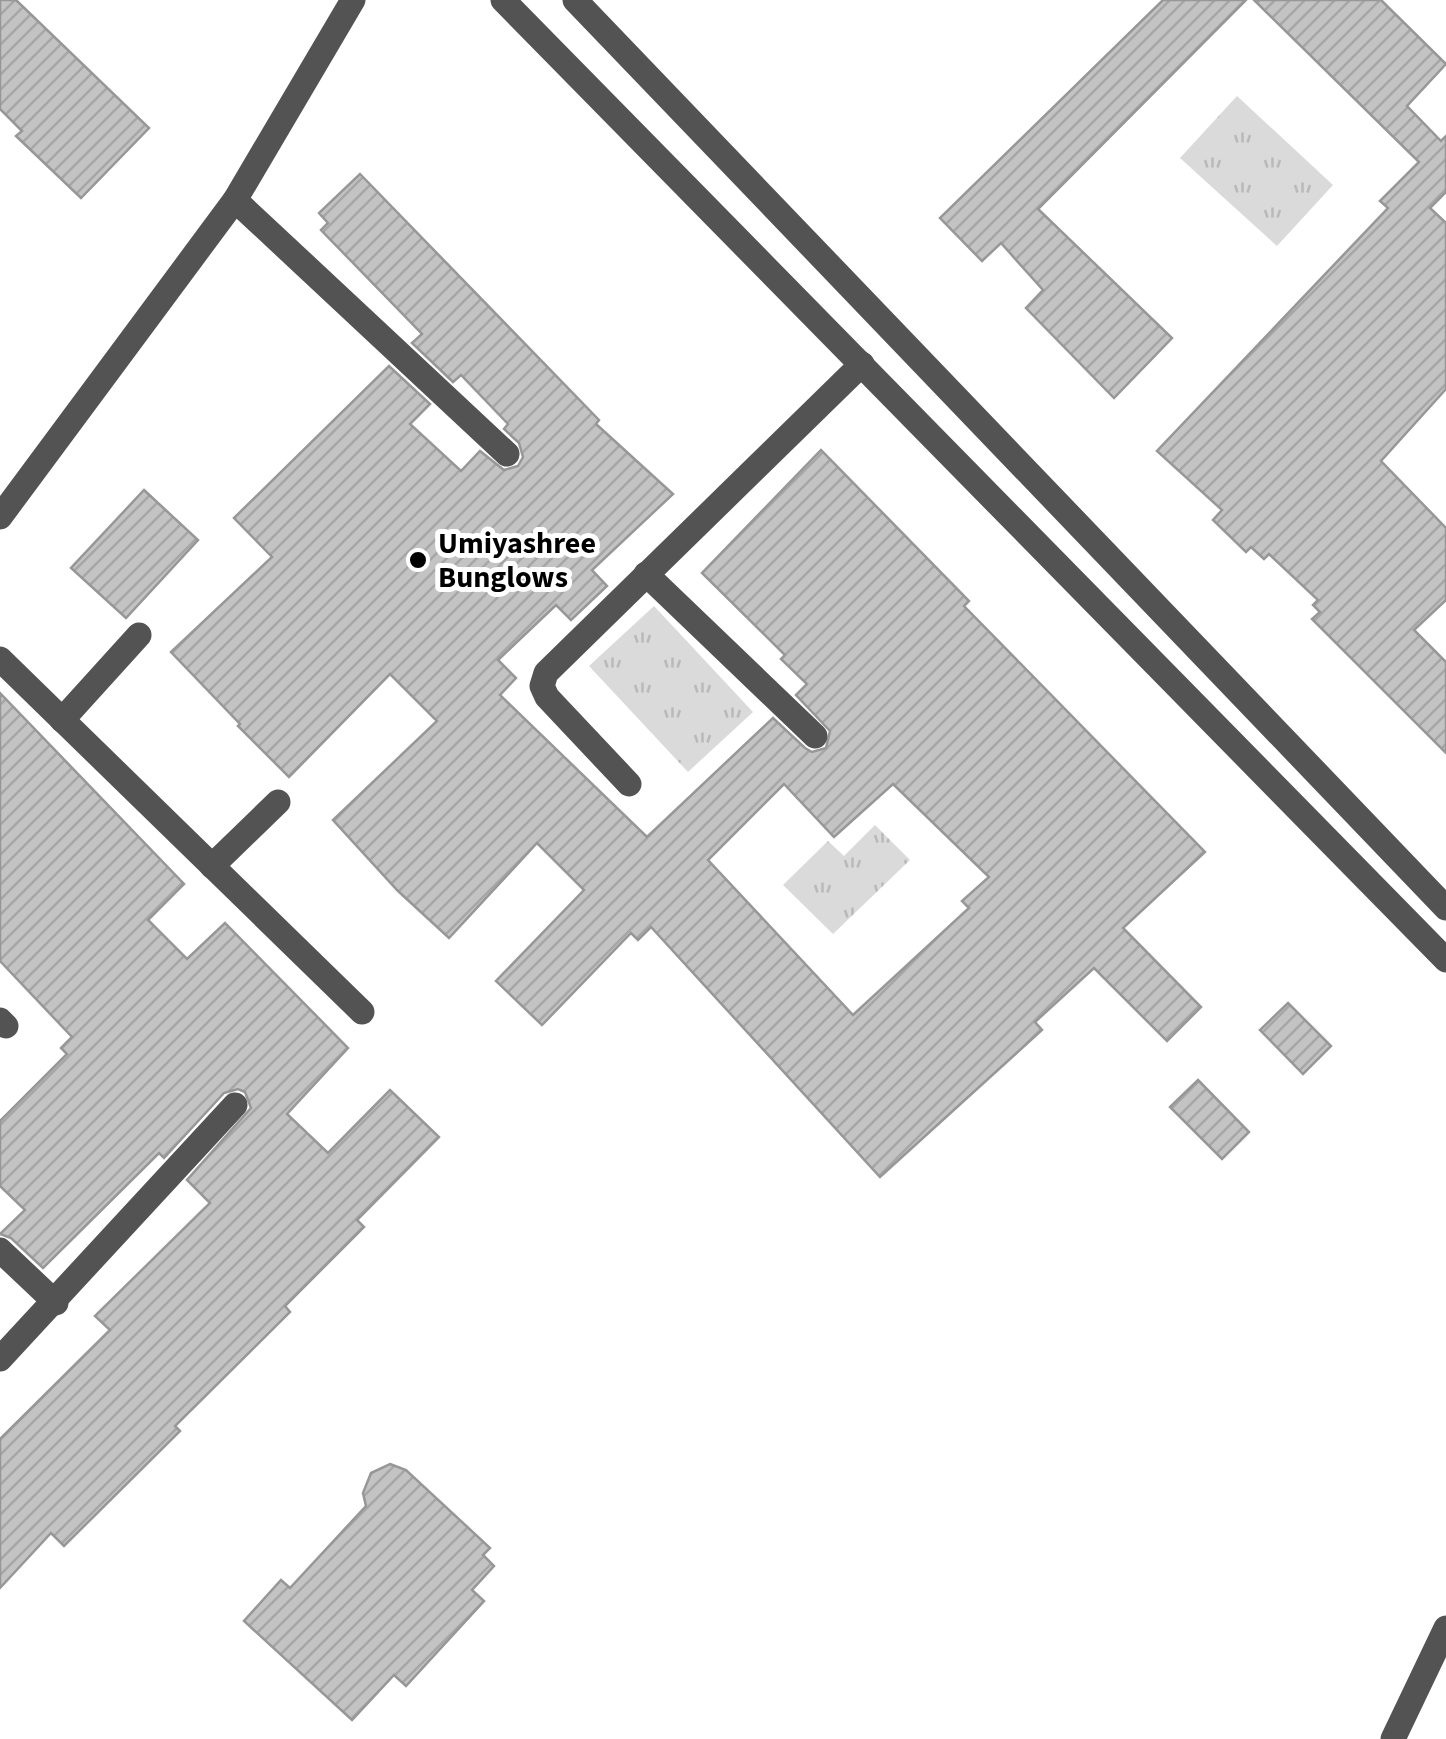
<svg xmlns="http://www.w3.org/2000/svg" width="1446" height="1739" font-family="'Source Sans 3',sans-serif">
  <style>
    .grass { fill: url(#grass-tufts) }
    .building { fill: url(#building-hatch); stroke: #979797; stroke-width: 2.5; fill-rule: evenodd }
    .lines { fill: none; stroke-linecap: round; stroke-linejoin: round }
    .minor { stroke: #535353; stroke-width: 25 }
    .poi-dot { fill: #000; stroke: #fff; stroke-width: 4 }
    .labels { text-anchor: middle; stroke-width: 10; stroke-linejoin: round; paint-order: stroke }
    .poi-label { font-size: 30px; font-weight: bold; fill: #000; stroke: #fff; text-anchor: start }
  </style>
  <defs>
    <pattern id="grass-tufts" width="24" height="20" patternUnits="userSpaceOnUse" patternTransform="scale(2.5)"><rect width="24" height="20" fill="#dadada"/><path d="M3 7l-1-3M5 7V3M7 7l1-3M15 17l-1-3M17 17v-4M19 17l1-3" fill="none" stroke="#b9b9b9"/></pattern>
    <pattern id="building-hatch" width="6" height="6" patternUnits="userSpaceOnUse" patternTransform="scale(2.5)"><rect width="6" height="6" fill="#c3c3c3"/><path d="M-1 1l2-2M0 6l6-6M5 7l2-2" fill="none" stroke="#a6a6a6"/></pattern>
  </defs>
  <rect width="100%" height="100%" fill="#fff"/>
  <g class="grass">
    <polygon points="1237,96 1333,185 1277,246 1180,158"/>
    <polygon points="654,606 753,712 688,772 589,666"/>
    <polygon points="875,825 910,860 833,934 783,885 828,841 844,856"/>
  </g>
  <g class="building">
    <polygon points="0,0 16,0 149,128 81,198 16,136 22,131 0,109"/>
    <polygon points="1163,0 1246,0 1038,209 1172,338 1114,398 1026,308 1043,290 1001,243 982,261 940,218"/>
    <polygon points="1254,0 1381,0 1446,64 1407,106 1441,141 1446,136 1446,192 1430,208 1446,223 1446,389 1381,461 1446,528 1446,600 1414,630 1446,662 1446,753 1312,619 1320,612 1313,605 1318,600 1269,554 1264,559 1251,547 1246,552 1213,520 1222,510 1157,451 1388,208 1380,201 1419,162"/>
    <path d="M 360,174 L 599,420 L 596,424 L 673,494 L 592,570 L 607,586 L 571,620 L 556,605 L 498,660 L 516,678 L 500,695 L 647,837 L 773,718 L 805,748 L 812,752 L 826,748 L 830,731 L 796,695 L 807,684 L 781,659 L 785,655 L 702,573 L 821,450 L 969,601 L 964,606 L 1205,852 L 1123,928 L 1201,1007 L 1167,1041 L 1094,968 L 1035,1022 L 1042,1030 L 880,1177 L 651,927 L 638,940 L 631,933 L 542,1025 L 496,981 L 584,890 L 537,843 L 449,938 L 398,891 L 333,820 L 437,721 L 390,674 L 289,777 L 238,726 L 240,724 L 171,652 L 272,557 L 234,518 L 389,366 L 430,404 L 410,424 L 461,471 L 480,451 L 504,470 L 518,466 L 523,457 L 519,443 L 504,429 L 508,424 L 461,375 L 453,382 L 412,343 L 422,334 L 321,230 L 328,223 L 319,213 ZM 784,784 L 834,837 L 893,784 L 989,877 L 962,901 L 969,908 L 853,1015 L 708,860 Z"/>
    <polygon points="144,490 198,540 126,618 71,568"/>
    <polygon points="0,693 184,884 148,920 187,959 225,923 348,1048 287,1114 328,1153 390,1090 439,1137 357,1220 364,1227 285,1306 290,1312 175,1426 180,1431 64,1546 51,1533 0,1588 0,1439 110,1330 95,1316 210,1203 187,1180 251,1108 245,1092 238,1089 224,1093 164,1158 159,1153 43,1268 11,1238 0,1234 25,1210 0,1186 0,1121 67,1054 61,1048 72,1037 0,961"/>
    <polygon points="1288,1003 1331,1046 1303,1074 1260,1030"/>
    <polygon points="1198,1080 1249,1132 1222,1159 1170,1107"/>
    <polygon points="390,1464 406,1470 490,1548 483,1555 494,1566 472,1590 484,1601 406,1686 394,1675 352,1720 244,1621 281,1580 290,1588 366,1506 363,1493 371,1473"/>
  </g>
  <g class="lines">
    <g class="minor">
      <polyline points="503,0 1446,960"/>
      <polyline points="575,0 1446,908"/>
      <polyline points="235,200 507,454"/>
      <polyline points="0,517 235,200 353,0"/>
      <polyline points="646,574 815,736"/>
      <polyline points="0,659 362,1012"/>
      <polyline points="62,720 139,635"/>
      <polyline points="629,784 547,697 542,686 546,673 862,364"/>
      <polyline points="212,866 278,802"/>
      <polyline points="0,1020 6,1026"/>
      <polyline points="0,1250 56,1303"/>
      <polyline points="0,1359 235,1105"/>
      <polyline points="1393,1739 1446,1628"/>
    </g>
  </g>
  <circle class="poi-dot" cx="418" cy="560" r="10"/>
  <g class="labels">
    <g class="poi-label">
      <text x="438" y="553">Umiyashree<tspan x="438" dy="34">Bunglows</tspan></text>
    </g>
  </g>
</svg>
